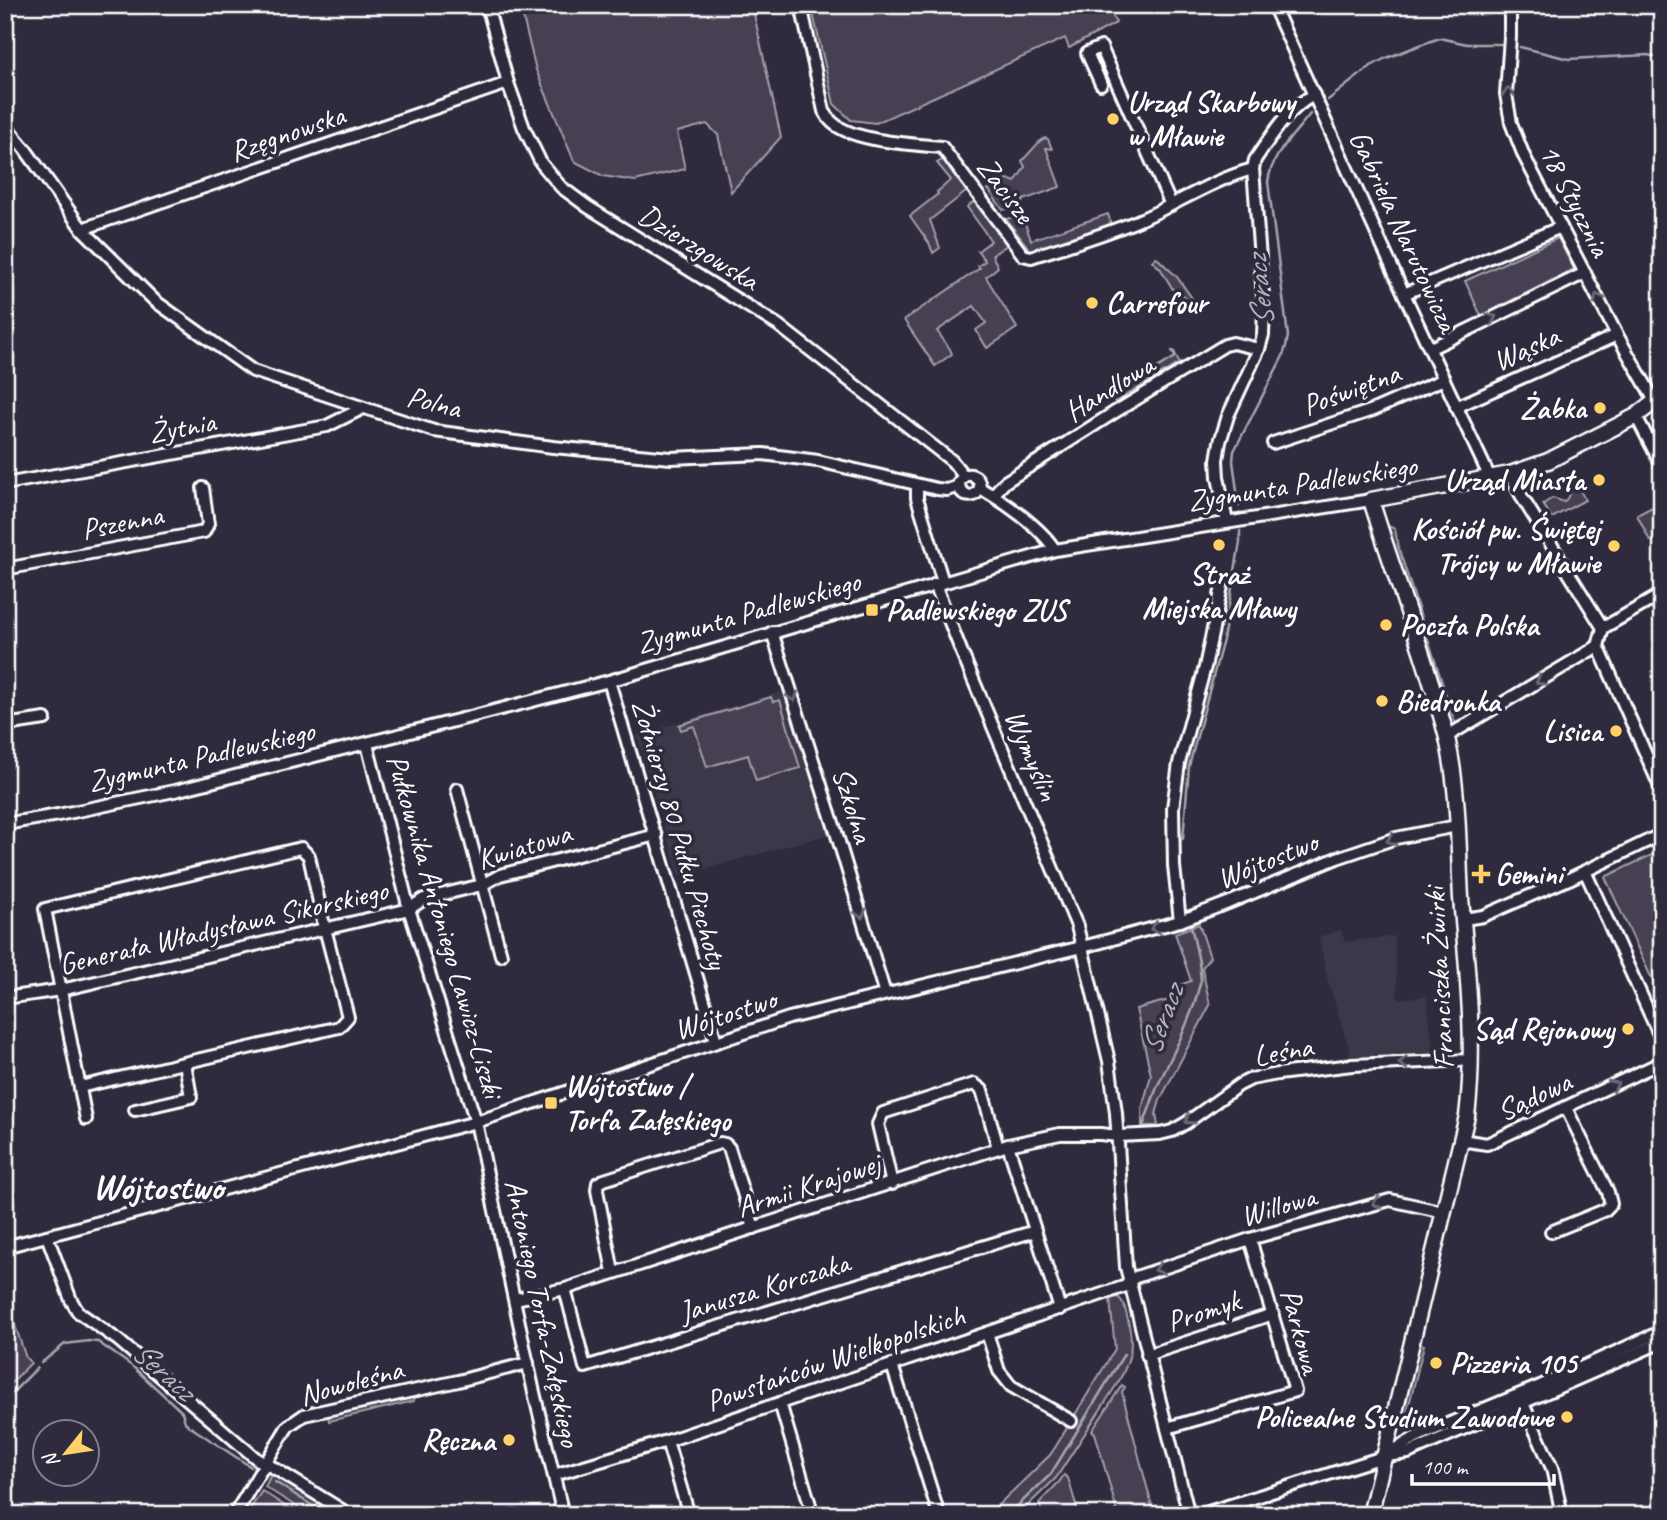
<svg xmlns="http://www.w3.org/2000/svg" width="1667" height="1520" font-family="Caveat,sans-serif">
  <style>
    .built { fill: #3c3749 }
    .green { fill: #464152; stroke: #a2a0a8; stroke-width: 2 }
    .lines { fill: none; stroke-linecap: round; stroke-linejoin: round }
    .stream { stroke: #a7a6ad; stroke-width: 2.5 }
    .minor-casing { stroke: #fff; stroke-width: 16 }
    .major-casing { stroke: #fff; stroke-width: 19 }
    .minor { stroke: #2f2a3d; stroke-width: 10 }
    .major { stroke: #2f2a3d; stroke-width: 14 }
    .oneway { stroke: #6d6a77 }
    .poi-dot { fill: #ffd166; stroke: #2f2a3d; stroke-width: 2.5 }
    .labels { text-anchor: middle; stroke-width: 7; stroke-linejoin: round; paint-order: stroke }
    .poi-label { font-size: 30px; font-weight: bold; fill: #fff; stroke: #2f2a3d; text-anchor: start }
    .street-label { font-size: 30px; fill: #fff; stroke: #2f2a3d }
    .water-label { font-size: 32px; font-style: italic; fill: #b6b4bb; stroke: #2f2a3d }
    .district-label { font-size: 37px; font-weight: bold; fill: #fff; stroke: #2f2a3d }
  </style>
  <rect width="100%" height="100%" fill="#2f2a3d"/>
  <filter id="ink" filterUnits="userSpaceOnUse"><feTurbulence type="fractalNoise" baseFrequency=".0143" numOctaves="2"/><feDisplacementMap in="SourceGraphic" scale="14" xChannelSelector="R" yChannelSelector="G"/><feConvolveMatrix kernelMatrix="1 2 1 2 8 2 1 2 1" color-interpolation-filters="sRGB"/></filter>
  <g filter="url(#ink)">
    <g class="built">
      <polygon points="784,691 830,834 679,876 637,735"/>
      <polygon points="1341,930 1345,942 1394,936 1398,999 1427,996 1434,1062 1352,1065 1350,1052 1327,978 1319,937"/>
    </g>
    <g class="green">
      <polygon points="520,5 752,5 781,137 731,192 718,135 707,124 677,132 685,169 635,181 603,176 574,161 536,70"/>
      <polygon points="811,5 1108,5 1116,23 1069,48 1065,38 876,123 851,120 834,104"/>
      <polygon points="1045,138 1048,139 1052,149 1046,148 1060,187 1023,200 1021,206 1003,210 988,189 1008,179 1015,182 1025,167 1022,161 1041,140"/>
      <polygon points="944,159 967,191 930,220 940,248 933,253 929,243 910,216 938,194 937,192 951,180 937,163"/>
      <polygon points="975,201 1007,245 992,255 998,267 986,277 1017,328 987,348 976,330 986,323 974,306 937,331 950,349 952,354 935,366 904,320 980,268 978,266 985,261 978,251 991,241 967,207"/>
      <polygon points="1108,214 1111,224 1031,251 1006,219 1022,215 1031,240"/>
      <polygon points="1558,238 1574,269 1481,316 1465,281"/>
      <polygon points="1156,257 1177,277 1194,301 1189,304 1183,295 1178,298 1160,268 1152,261"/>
      <polygon points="1172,351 1174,351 1179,363 1115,402 1111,399 1107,389 1112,395 1175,357"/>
      <polygon points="1578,486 1585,500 1552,518 1543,504 1553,498 1564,502 1568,497 1570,491"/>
      <polygon points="1652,507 1662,523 1662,539 1650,541 1637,515"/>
      <polygon points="1388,526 1395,529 1398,546 1456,725 1451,723 1449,720 1438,682"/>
      <polygon points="771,697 773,702 780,700 800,768 756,781 748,755 707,767 694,726 681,730 679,725"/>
      <polygon points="1662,850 1662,1001 1605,877"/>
      <polygon points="1199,924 1210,957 1202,968 1210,1005 1160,1100 1156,1114 1158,1126 1142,1126 1142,1109 1151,1075 1136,1009 1183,996 1180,985 1191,981 1175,933"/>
      <path d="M 1118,1297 C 1124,1302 1125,1308 1127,1316 C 1134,1343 1132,1357 1119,1381 L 1056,1478 L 1018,1515 L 981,1515 L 993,1510 L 1050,1455 L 1056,1446 L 1115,1349 L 1110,1299 Z"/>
      <polygon points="13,1319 26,1358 31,1363 5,1389 5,1321"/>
      <polygon points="1420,1344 1424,1345 1407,1413 1405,1414 1403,1413"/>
      <polygon points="1122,1385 1125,1387 1122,1392 1151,1502 1154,1514 1153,1515 1118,1515 1095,1433 1092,1431"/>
      <polygon points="413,1396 414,1401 329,1421 328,1416"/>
      <polygon points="273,1471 346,1515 310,1515 265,1487"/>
      <polygon points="1064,1475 1068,1478 1079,1515 1043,1515 1039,1503 1059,1482"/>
      <polygon points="262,1491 299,1515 246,1515"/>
    </g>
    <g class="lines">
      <g class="stream">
        <polyline points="1520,47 1569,59 1648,55 1662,59"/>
        <polyline points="1328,100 1371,66 1384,59 1428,42 1440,38 1467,44 1501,44"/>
        <path d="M 1239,506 L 1233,461 L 1234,451 L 1283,356 L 1286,346 L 1288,336 L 1268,182 C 1271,155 1294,135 1310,114"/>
        <polyline points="1183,839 1189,766 1223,640 1240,542 1240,531"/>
        <polyline points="1143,1126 1157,1087 1182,1035 1194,1005 1201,980 1199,962 1191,926"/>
        <polyline points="41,1363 65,1344 89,1341 98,1342 132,1366 182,1412 185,1422 189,1426 251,1467"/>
        <polyline points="5,1400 37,1368"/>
        <polyline points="275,1482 327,1515"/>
        <polyline points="1008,1515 1051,1474 1124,1354"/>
      </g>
      <defs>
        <g id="minor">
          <polyline points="487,5 508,83 524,128 541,163 561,187 588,207 778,325 952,461 964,476"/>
          <path d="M 801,5 L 824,111 C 826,114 828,118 830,120 C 849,142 914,144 942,147 L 1023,255 L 1031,257 C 1069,245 1108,234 1144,218 C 1180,202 1215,179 1253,169"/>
          <polyline points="1273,5 1404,294 1490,478"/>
          <polyline points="1510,5 1510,37 1506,94 1511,123 1524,156 1617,335 1655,401"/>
          <polyline points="1101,84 1087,53 1101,47 1171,205"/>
          <polyline points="5,125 25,149 82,229 155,301 253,371 434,431 553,447 671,458 763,454 818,461 937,489 947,490 959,486"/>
          <polyline points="82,229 508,83"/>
          <polyline points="1404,294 1561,227"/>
          <polyline points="1431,348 1585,273"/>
          <polyline points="1456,407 1617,335"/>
          <polyline points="1636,416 1662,466"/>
          <polyline points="1273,443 1373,410 1444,379"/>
          <polyline points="1510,474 1523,499 1603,628"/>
          <polyline points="5,484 327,426 363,408"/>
          <polyline points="917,485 917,498 943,582"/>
          <path d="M 980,488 C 977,495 972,497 965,495 L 960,490 L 959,482 C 966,470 980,474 980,488 C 1004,502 1041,527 1055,550"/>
          <polyline points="993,495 1005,482 1115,412 1225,345 1233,343 1259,349"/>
          <path d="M 1227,522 L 1218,477 L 1217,460 L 1220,442 L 1228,416 L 1259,349 L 1263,335 L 1264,309 L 1253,169 L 1255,160 C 1271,136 1289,107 1314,95"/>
          <polyline points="5,569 204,532 208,524 203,488"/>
          <polyline points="935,584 962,653 1077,926 1109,1061 1116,1113 1126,1267 1189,1515"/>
          <polyline points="1603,628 1598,646 1662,791"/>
          <polyline points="1603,628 1662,594"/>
          <polyline points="772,632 836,832 885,994"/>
          <polyline points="609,681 716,1041"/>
          <polyline points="5,725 45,719"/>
          <polyline points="1446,737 1598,646"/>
          <polyline points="367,744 409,909 476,1122 533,1388 563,1515"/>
          <polyline points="457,789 501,955"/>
          <polyline points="5,824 58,815 179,790 470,717 609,681 1055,550 1371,500"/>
          <polyline points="1585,871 1662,1041"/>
          <polyline points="1464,919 1483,916 1569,879 1662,834"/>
          <polyline points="1180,921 1174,866 1173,808 1179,763 1205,667 1222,586"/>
          <polyline points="5,998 61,990 393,913 409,909 424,899 482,885 500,875 656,835"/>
          <polyline points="80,1087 339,1027 348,1017 323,921 309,856 301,848 45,909 86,1119"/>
          <polyline points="135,1110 191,1097 185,1063"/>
          <polyline points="1461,1140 1487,1144 1662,1062"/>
          <polyline points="1008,1145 1060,1309"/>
          <polyline points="892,1184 878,1124 883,1113 974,1084 982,1090 998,1148"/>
          <polyline points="1551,1232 1605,1210 1611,1204 1608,1192 1566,1108"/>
          <polyline points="47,1236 71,1300 78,1312 118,1340 258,1460 274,1468 350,1515"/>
          <polyline points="5,1247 476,1122 789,1018 1098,943 1180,921 1228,903 1337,858 1396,838 1457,826"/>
          <polyline points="613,1272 597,1190 598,1183 604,1180 720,1143 725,1144 729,1148 754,1228"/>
          <polyline points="565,1289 585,1367 1035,1231"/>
          <polyline points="515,1299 565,1289 1008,1145 1060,1134 1100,1134 1118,1136 1160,1134 1172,1131 1186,1123 1239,1085 1251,1079 1278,1074 1352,1065 1471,1060"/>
          <polyline points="987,1333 999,1371 1011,1386 1071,1421"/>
          <polyline points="1147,1355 1273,1314"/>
          <polyline points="892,1365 939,1515"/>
          <polyline points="1521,1399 1552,1468 1562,1515"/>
          <polyline points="780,1403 813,1515"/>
          <polyline points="1167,1428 1295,1391 1250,1239"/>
          <polyline points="667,1441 689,1515"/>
          <polyline points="1388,1454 1416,1437 1540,1386 1662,1331"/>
          <polyline points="554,1475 667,1441 1126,1286 1129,1281 1136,1277 1250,1239 1390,1200 1444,1212"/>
          <polyline points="234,1515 288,1426 304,1415 458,1381 528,1363"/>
          <polyline points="1199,1515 1386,1456 1408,1453 1662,1342"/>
        </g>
        <path id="major" d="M 1370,1515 L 1467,1116 C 1476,1044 1467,970 1461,898 C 1458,844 1459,787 1446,734 C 1425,654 1395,578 1371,500 L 1510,474 L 1548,461 L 1617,426 L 1636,416 L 1662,396"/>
      </defs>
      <use href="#minor" class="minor-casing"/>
      <use href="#major" class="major-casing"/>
      <use href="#minor" class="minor"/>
      <use href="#major" class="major"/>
    </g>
    <defs><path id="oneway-chevron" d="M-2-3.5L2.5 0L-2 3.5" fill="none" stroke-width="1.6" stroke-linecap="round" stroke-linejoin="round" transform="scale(1.75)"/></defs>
    <g class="oneway">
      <use href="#oneway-chevron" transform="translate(1508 92) rotate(-92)"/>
      <use href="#oneway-chevron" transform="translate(1598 298) rotate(-117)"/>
      <use href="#oneway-chevron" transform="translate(1492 318) rotate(-26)"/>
      <use href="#oneway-chevron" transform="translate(1540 681) rotate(149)"/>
      <use href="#oneway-chevron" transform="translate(793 697) rotate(72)"/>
      <use href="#oneway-chevron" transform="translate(1391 840) rotate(163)"/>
      <use href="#oneway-chevron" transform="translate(861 914) rotate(73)"/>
      <use href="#oneway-chevron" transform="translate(1155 928) rotate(165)"/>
      <use href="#oneway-chevron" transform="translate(1403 1063) rotate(178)"/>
      <use href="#oneway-chevron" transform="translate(1614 1085) rotate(-25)"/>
      <use href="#oneway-chevron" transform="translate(1189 1120) rotate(145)"/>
      <use href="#oneway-chevron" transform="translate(1377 1203) rotate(165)"/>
      <use href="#oneway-chevron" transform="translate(1159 1269) rotate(161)"/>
    </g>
  </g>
  <g class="poi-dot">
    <circle cx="1113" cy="119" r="7"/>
    <circle cx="1092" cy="303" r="7"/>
    <circle cx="1600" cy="408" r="7"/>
    <circle cx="1599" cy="480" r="7"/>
    <circle cx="1219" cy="545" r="7"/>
    <circle cx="1614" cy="546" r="7"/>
    <rect x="865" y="603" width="14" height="14" rx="3.5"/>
    <circle cx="1386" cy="625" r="7"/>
    <circle cx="1382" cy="701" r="7"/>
    <circle cx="1616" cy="731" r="7"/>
    <path d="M1477.5 863.5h7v7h7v7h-7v7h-7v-7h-7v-7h7z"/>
    <circle cx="1628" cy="1029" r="7"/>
    <rect x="544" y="1096" width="14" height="14" rx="3.5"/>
    <circle cx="1436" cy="1363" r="7"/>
    <circle cx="1567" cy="1417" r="7"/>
    <circle cx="509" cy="1440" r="7"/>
  </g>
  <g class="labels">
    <g class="poi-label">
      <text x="1127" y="112">Urząd Skarbowy<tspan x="1127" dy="34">w Mławie</tspan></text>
      <text x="1106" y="313">Carrefour</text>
      <text x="1586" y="418" text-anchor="end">Żabka</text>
      <text x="1585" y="490" text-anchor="end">Urząd Miasta</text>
      <text x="1600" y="539" text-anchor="end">Kościół pw. Świętej<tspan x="1600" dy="34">Trójcy w Mławie</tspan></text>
      <text x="1219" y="584" text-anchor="middle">Straż<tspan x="1219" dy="34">Miejska Mławy</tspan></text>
      <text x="886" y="620">Padlewskiego ZUS</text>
      <text x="1400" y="635">Poczta Polska</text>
      <text x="1396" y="711">Biedronka</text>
      <text x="1602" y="741" text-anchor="end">Lisica</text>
      <text x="1495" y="884">Gemini</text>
      <text x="1614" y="1039" text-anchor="end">Sąd Rejonowy</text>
      <text x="565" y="1096">Wójtostwo /<tspan x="565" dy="34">Torfa Załęskiego</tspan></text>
      <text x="1450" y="1373">Pizzeria 105</text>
      <text x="1553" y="1427" text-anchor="end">Policealne Studium Zawodowe</text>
      <text x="495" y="1450" text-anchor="end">Ręczna</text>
    </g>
    <g class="street-label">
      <text transform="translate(287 133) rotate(-19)" y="10">Rzęgnowska</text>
      <text transform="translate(1006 190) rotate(53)" y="10">Zacisze</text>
      <text transform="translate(1575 200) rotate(63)" y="10">18 Stycznia</text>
      <text transform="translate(1404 231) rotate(65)" y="10">Gabriela Narutowicza</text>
      <text transform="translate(699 247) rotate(32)" y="10">Dzierzgowska</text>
      <text transform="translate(1526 348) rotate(-24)" y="10">Wąska</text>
      <text transform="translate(1109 388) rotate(-32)" y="10">Handlowa</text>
      <text transform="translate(1351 389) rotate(-20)" y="10">Poświętna</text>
      <text transform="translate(434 402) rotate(14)" y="10">Polna</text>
      <text transform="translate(182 427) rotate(-10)" y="10">Żytnia</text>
      <text transform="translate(1302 483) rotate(-9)" y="10">Zygmunta Padlewskiego</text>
      <text transform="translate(122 522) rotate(-11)" y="10">Pszenna</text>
      <text transform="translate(748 612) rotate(-16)" y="10">Zygmunta Padlewskiego</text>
      <text transform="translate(1032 755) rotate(67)" y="10">Wymyślin</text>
      <text transform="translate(201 756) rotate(-13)" y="10">Zygmunta Padlewskiego</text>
      <text transform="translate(853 805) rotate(73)" y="10">Szkolna</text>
      <text transform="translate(680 834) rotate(74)" y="10">Żołnierzy 80 Pułku Piechoty</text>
      <text transform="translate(524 846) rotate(-17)" y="10">Kwiatowa</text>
      <text transform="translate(1267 860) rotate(-22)" y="10">Wójtostwo</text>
      <text transform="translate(445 926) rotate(74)" y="10">Pułkownika Antoniego Lawicz-Liszki</text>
      <text transform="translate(223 927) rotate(-13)" y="10">Generała Władysława Sikorskiego</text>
      <text transform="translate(1439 978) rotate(-93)" y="10">Franciszka Żwirki</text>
      <text transform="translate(725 1014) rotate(-18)" y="10">Wójtostwo</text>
      <text transform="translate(1283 1051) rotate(-10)" y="10">Leśna</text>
      <text transform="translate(1534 1096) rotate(-25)" y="10">Sądowa</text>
      <text transform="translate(808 1185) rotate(-18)" y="10">Armii Krajowej</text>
      <text transform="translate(1278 1206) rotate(-16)" y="10">Willowa</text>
      <text transform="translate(764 1287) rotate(-17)" y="10">Janusza Korczaka</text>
      <text transform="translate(1203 1311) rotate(-18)" y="10">Promyk</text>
      <text transform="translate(543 1313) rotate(78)" y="10">Antoniego Torfa-Załęskiego</text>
      <text transform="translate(1301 1331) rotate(75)" y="10">Parkowa</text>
      <text transform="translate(835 1358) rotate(-19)" y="10">Powstańców Wielkopolskich</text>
      <text transform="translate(351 1382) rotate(-15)" y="10">Nowoleśna</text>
    </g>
    <g class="water-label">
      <text transform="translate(1259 291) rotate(-96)" y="11">Seracz</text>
      <text transform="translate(1161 1019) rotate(-69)" y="11">Seracz</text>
      <text transform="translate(164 1370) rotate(42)" y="11">Seracz</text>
    </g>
    <g class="district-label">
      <text x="158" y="1199">Wójtostwo</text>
    </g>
  </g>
  <rect width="1667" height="1520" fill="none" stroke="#2f2a3d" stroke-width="28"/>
  <rect x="14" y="14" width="1639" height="1492" fill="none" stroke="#fff" stroke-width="2.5" filter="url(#ink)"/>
  <g transform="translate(66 1453) rotate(240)"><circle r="33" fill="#2f2a3d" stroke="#827f8b" stroke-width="2"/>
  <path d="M0-5L12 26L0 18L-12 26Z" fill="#ffd166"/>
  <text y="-10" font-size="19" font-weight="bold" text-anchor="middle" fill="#ffffff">N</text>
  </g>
  <path d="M1412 1474v10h142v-10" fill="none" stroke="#ffffff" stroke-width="3.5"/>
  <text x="1422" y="1474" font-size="21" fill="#ffffff" stroke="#2f2a3d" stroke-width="5" paint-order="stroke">100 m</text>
</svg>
